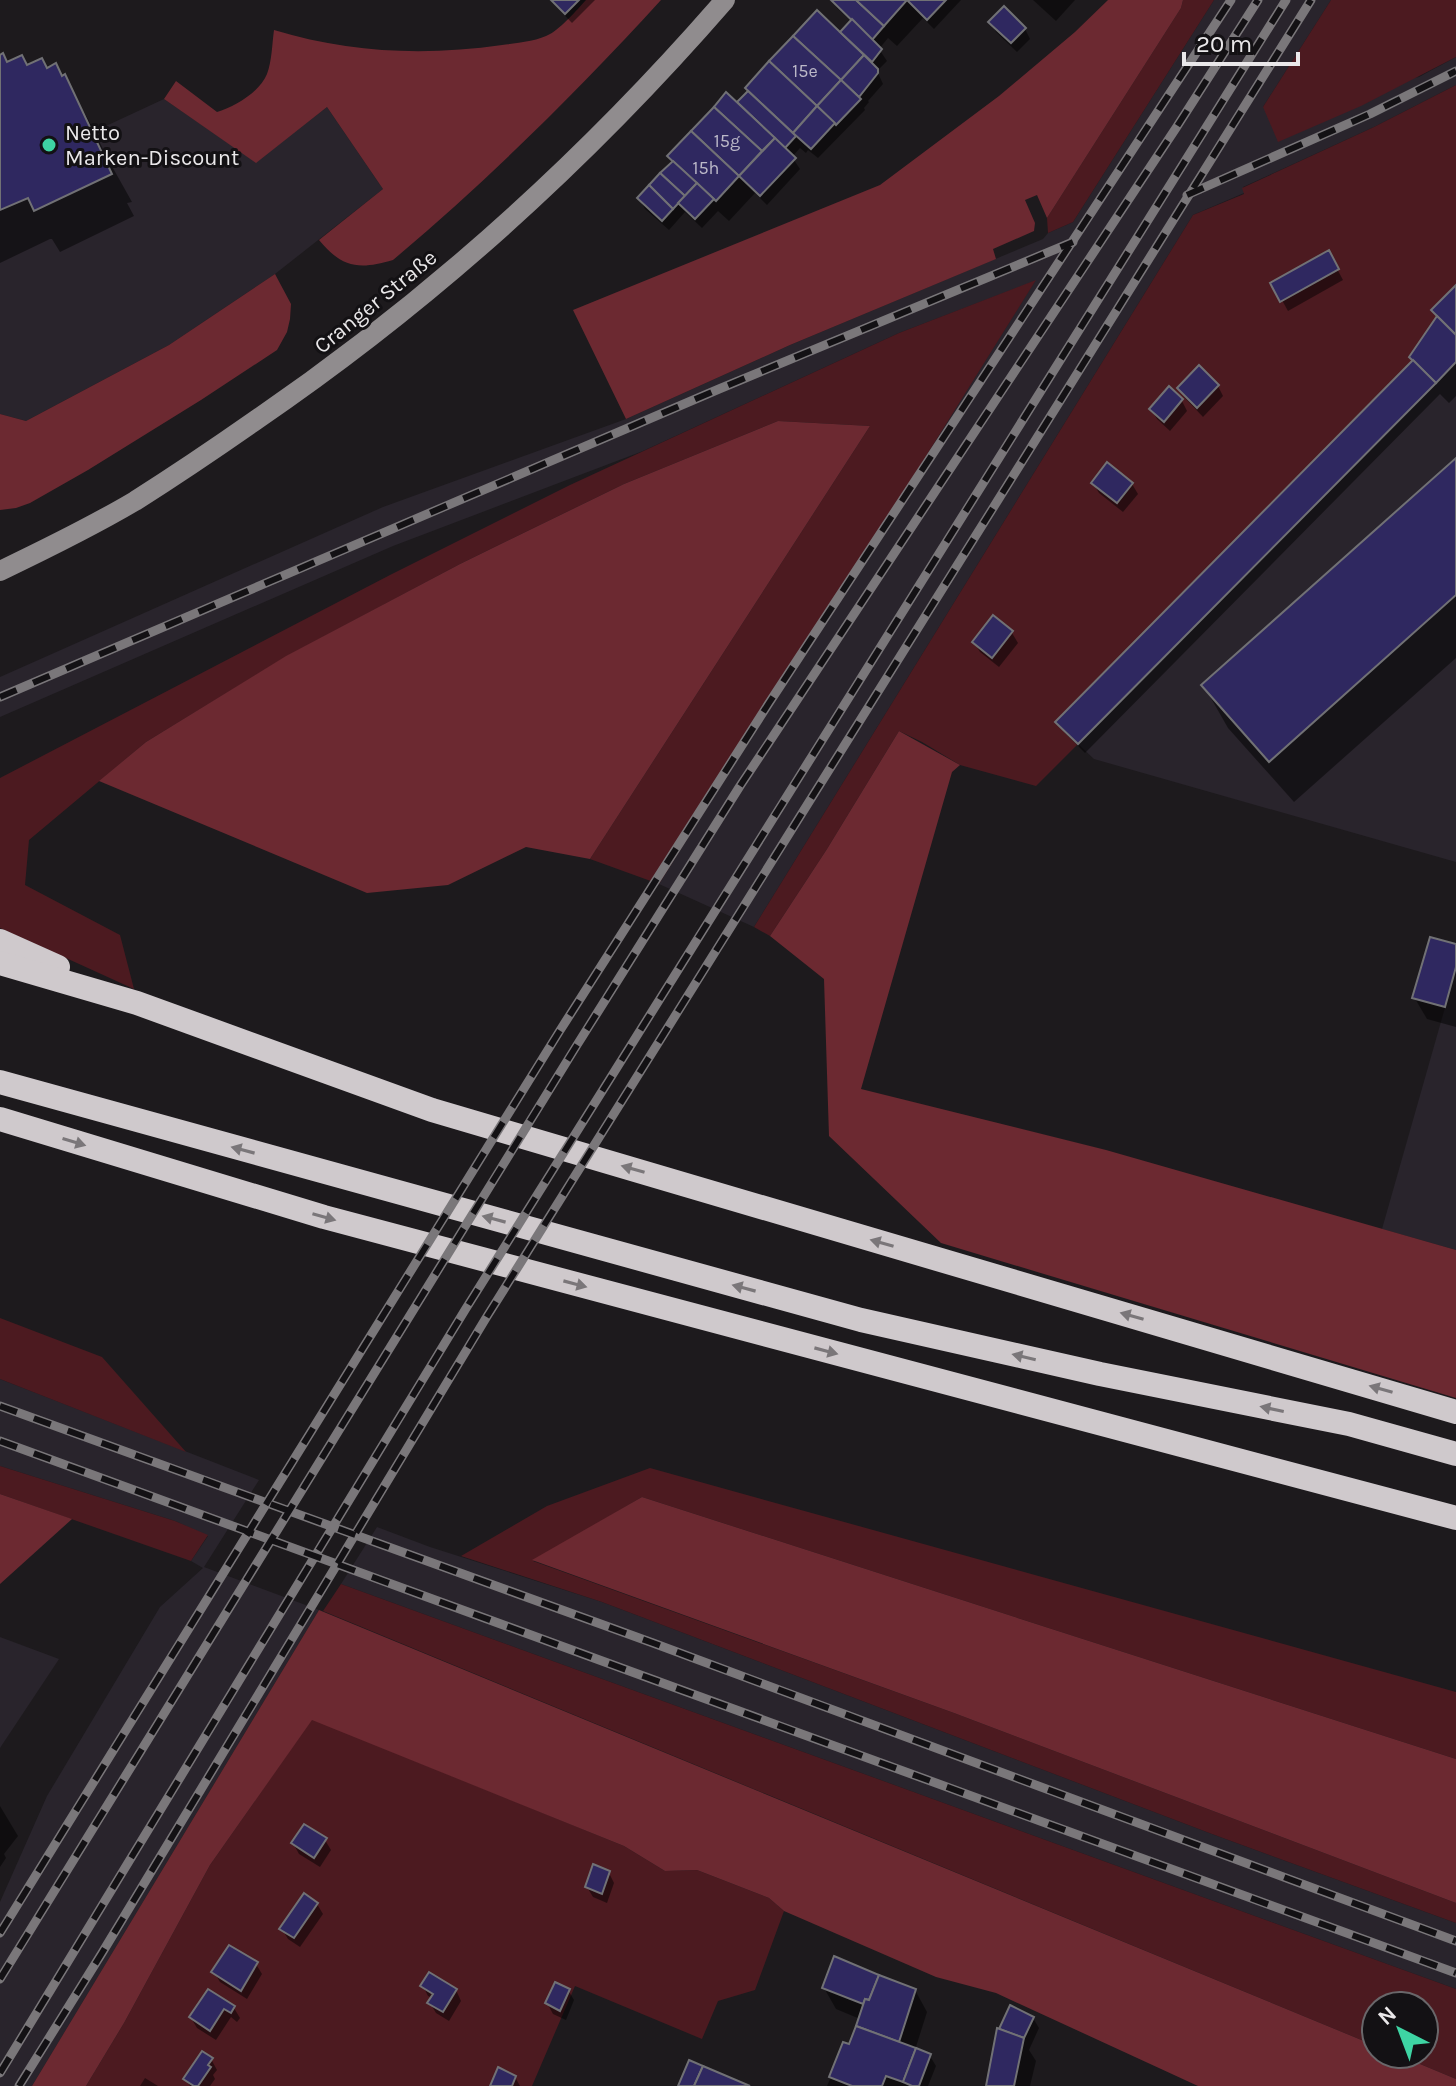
<svg xmlns="http://www.w3.org/2000/svg" width="1456" height="2086" font-family="Karla,sans-serif">
  <style>
    .built { fill: #29242c }
    .green { fill: #4c1a20 }
    .forest { fill: #6c2931 }
    .shadow { fill: #0007 }
    .building { fill: #2f2860; stroke: #717175; stroke-width: 2 }
    .lines { fill: none; stroke-linecap: round; stroke-linejoin: round }
    .secondary { stroke: #908c8e; stroke-width: 20 }
    .highway { stroke: #cfc9cc; stroke-width: 24 }
    .rail-casing { stroke: #7a777a; stroke-width: 9 }
    .rail { stroke: #131114; stroke-width: 6; stroke-dasharray: 18; stroke-linecap: butt }
    .oneway { fill: #7a7679 }
    .poi-dot { fill: #3ed4a3; stroke: #131114; stroke-width: 3 }
    .labels { text-anchor: middle; stroke-width: 6; stroke-linejoin: round; paint-order: stroke }
    .number-label { font-size: 18px; fill: #bbb8c8 }
    .poi-label { font-size: 22px; fill: #eae8ea; stroke: #131114; text-anchor: start }
    .street-label { font-size: 22px; fill: #eae8ea; stroke: #131114 }
  </style>
  <rect width="100%" height="100%" fill="#1d1a1d"/>
  <g class="built">
    <polygon points="1214,0 1331,0 1263,107 1419,77 1456,57 1456,85 1374,127 1243,187 1244,193 1193,215 754,927 659,884 1035,281 899,333 643,451 393,546 0,717 0,677 383,507 626,419 790,345 1043,239 1048,233 1073,222"/>
    <polygon points="3,53 7,62 22,55 27,65 42,58 47,68 56,63 61,75 65,74 93,132 164,99 256,162 327,107 383,189 275,274 169,345 26,421 0,414 0,55"/>
    <polygon points="1456,285 1456,862 1094,759 1055,722 1413,361 1431,310"/>
    <polygon points="1456,969 1456,1250 1382,1229"/>
    <polygon points="0,1379 259,1480 204,1567 319,1610 32,2086 0,2086 0,1902 47,1796 160,1607 203,1568 191,1561 208,1536 175,1521 0,1466"/>
    <polygon points="377,1527 430,1547 602,1602 1212,1834 1456,1923 1456,1989 341,1584"/>
    <polygon points="0,1637 59,1659 0,1748"/>
  </g>
  <g class="green">
    <polygon points="1183,0 1214,0 1073,222 1048,233 1047,218 1181,8"/>
    <polygon points="1331,0 1456,0 1456,57 1361,106 1278,142 1263,107"/>
    <polygon points="1456,85 1456,285 1431,309 1437,316 1413,360 1056,721 1078,744 1036,786 960,765 922,742 899,731 827,849 770,936 754,927 1193,215 1244,194 1242,188 1374,127"/>
    <polygon points="1036,280 659,884 590,859 870,426 778,421 624,484 460,564 287,656 146,742 29,840 25,885 120,935 134,989 0,928 0,778 390,575 570,485 899,333"/>
    <polygon points="0,1318 102,1357 186,1452 0,1379"/>
    <polygon points="0,1466 175,1521 208,1535 191,1561 0,1494"/>
    <polygon points="650,1468 1456,1692 1456,1759 642,1497 533,1561 954,1713 1456,1903 1456,1923 1212,1834 602,1602 461,1556 547,1506"/>
    <polygon points="341,1584 1456,1989 1456,2079 1396,2054 1424,2054 1424,2006 1376,2006 1376,2046 323,1611"/>
    <polygon points="312,1719 624,1846 665,1871 697,1870 769,1898 784,1911 755,1990 718,2001 702,2039 575,1986 532,2086 86,2086 124,2023 210,1865"/>
  </g>
  <g class="forest">
    <path d="M 586,0 L 661,0 C 577,92 488,180 393,260 C 359,270 342,268 319,240 L 383,189 L 327,107 L 256,163 L 164,99 L 176,81 L 217,112 C 234,107 260,92 267,74 C 272,61 272,44 274,30 C 349,53 425,56 502,45 C 515,43 539,41 550,34 C 560,29 578,9 586,0 Z"/>
    <polygon points="1108,0 1183,0 1181,8 1047,218 1037,195 1025,200 1035,223 1034,231 993,249 996,259 790,345 626,419 573,310 880,185 999,96 1075,32"/>
    <polygon points="275,274 291,304 290,319 287,332 277,350 201,400 88,470 30,503 16,508 0,510 0,414 26,421 169,345"/>
    <polygon points="778,421 870,426 590,859 526,847 448,885 367,893 99,781 146,742 286,656 460,564 624,484"/>
    <polygon points="899,731 960,765 952,772 861,1089 1106,1150 1456,1250 1456,1398 941,1243 829,1136 824,979 770,936 827,849"/>
    <polygon points="0,1494 72,1519 0,1584"/>
    <polygon points="642,1497 1456,1759 1456,1903 954,1713 532,1560"/>
    <polygon points="319,1610 1376,2046 1376,2054 1396,2054 1456,2079 1456,2086 1198,2086 996,1993 936,1977 784,1911 769,1898 697,1870 665,1871 624,1846 312,1720 210,1865 124,2023 86,2086 32,2086"/>
  </g>
  <g class="shadow">
    <polygon points="550,0 595,0 572,23"/>
    <polygon points="832,0 961,0 934,29 923,18 897,46 888,38 879,49 887,61 877,71 883,84 868,101 869,102 864,108 865,110 818,158 808,150 806,153 800,148 792,157 800,169 767,205 755,193 729,221 718,211 702,228 685,212 669,230 645,209 639,198 674,163 670,157 737,105 750,92 840,34 852,22 837,8"/>
    <polygon points="1033,0 1075,0 1056,21"/>
    <polygon points="991,22 1025,29 1030,39 1017,52 996,32"/>
    <polygon points="0,57 7,64 47,70 62,78 64,77 88,119 109,161 132,202 127,203 134,216 60,252 52,239 50,239 0,263"/>
    <polygon points="1328,252 1343,280 1288,311 1273,284"/>
    <polygon points="1456,288 1456,396 1449,403 1440,394 1085,753 1064,732 1058,722 1415,362 1438,319 1433,310"/>
    <polygon points="1218,386 1223,396 1203,417 1185,398 1179,388"/>
    <polygon points="1169,389 1182,401 1187,411 1170,431 1157,419 1151,409"/>
    <polygon points="1456,460 1456,658 1294,802 1228,728 1204,686"/>
    <polygon points="1093,483 1132,484 1138,494 1123,512 1099,493"/>
    <polygon points="993,618 1012,633 1018,643 999,667 980,652 974,642"/>
    <polygon points="1456,946 1456,1027 1427,1019 1414,997"/>
    <polygon points="0,1806 18,1836 4,1854 6,1858 0,1867"/>
    <polygon points="325,1840 331,1850 320,1867 299,1854 293,1843"/>
    <polygon points="609,1873 614,1883 607,1903 593,1897 587,1887"/>
    <polygon points="317,1904 323,1914 300,1947 288,1939 282,1929"/>
    <polygon points="256,1964 262,1974 247,1999 220,1982 214,1972"/>
    <polygon points="423,1986 456,1990 461,2001 449,2021 436,2013 430,2003 433,1998 428,1996"/>
    <polygon points="824,1988 915,1990 927,2012 915,2050 930,2056 936,2066 928,2086 827,2086 845,2044 850,2047 860,2019 836,2009"/>
    <polygon points="568,1990 574,2000 566,2020 553,2014 547,2003"/>
    <polygon points="209,1991 234,2008 240,2018 237,2022 231,2017 216,2040 197,2028 191,2018"/>
    <polygon points="1033,2018 1039,2028 1029,2050 1036,2061 1030,2086 988,2086"/>
    <polygon points="211,2059 217,2070 213,2075 215,2079 210,2086 190,2086 186,2079"/>
    <polygon points="515,2077 520,2086 492,2086"/>
    <polygon points="145,2078 158,2086 140,2086"/>
  </g>
  <g class="building">
    <polygon points="551,0 579,0 565,14"/>
    <polygon points="831,0 856,0 884,26 872,40"/>
    <polygon points="856,0 907,0 884,26"/>
    <polygon points="907,0 946,0 927,20"/>
    <polygon points="1004,6 1026,28 1011,43 988,22"/>
    <polygon points="817,10 864,55 841,80 793,36"/>
    <polygon points="852,19 882,49 872,62 840,32"/>
    <polygon points="793,36 841,80 817,106 769,61"/>
    <polygon points="3,53 7,62 22,55 27,65 42,58 47,68 56,63 62,76 65,74 112,174 34,211 28,198 0,210 0,55"/>
    <polygon points="864,55 878,69 878,73 859,97 841,80"/>
    <polygon points="769,61 817,106 793,133 745,88"/>
    <polygon points="841,80 861,99 836,125 817,106"/>
    <polygon points="748,91 796,136 785,148 737,102"/>
    <polygon points="726,92 775,138 762,151 714,107"/>
    <polygon points="817,106 835,123 811,149 793,133"/>
    <polygon points="714,107 762,151 739,176 691,131"/>
    <polygon points="691,131 739,176 716,201 667,156"/>
    <polygon points="775,138 796,158 760,196 739,176"/>
    <polygon points="673,161 697,183 685,196 660,173"/>
    <polygon points="660,173 685,196 673,209 649,185"/>
    <polygon points="697,183 714,199 695,219 678,203"/>
    <polygon points="649,185 673,209 662,221 637,198"/>
    <polygon points="1329,250 1339,269 1280,302 1270,283"/>
    <polygon points="1456,285 1456,335 1431,310"/>
    <polygon points="1437,316 1456,335 1456,362 1436,383 1409,357"/>
    <polygon points="1413,360 1436,383 1078,744 1055,722"/>
    <polygon points="1199,365 1219,385 1197,408 1177,388"/>
    <polygon points="1169,386 1183,399 1164,422 1149,409"/>
    <polygon points="1456,458 1456,595 1269,762 1201,685"/>
    <polygon points="1107,462 1133,483 1117,503 1091,483"/>
    <polygon points="993,615 1013,631 992,658 972,642"/>
    <polygon points="1430,937 1456,944 1456,967 1445,1007 1412,998"/>
    <polygon points="304,1824 327,1838 314,1858 291,1843"/>
    <polygon points="593,1864 610,1871 602,1894 585,1887"/>
    <polygon points="304,1893 318,1903 294,1938 279,1929"/>
    <polygon points="229,1945 258,1962 241,1991 211,1972"/>
    <polygon points="834,1956 879,1975 869,2000 865,1999 863,2004 822,1988"/>
    <polygon points="429,1972 457,1989 443,2012 427,2003 433,1994 420,1986"/>
    <polygon points="879,1975 916,1989 899,2042 856,2026 865,1999 869,2000"/>
    <polygon points="555,1982 570,1989 560,2011 545,2003"/>
    <polygon points="208,1989 235,2006 231,2013 224,2009 210,2031 189,2017"/>
    <polygon points="1010,2005 1034,2017 1024,2038 999,2029"/>
    <polygon points="856,2026 916,2048 903,2082 886,2076 882,2086 852,2086 829,2077 843,2042 849,2044"/>
    <polygon points="997,2028 1024,2038 1014,2086 986,2086"/>
    <polygon points="916,2048 931,2054 919,2086 912,2086 903,2082"/>
    <polygon points="202,2051 213,2058 208,2065 211,2067 198,2086 194,2086 183,2079"/>
    <polygon points="689,2060 703,2066 694,2086 678,2086"/>
    <polygon points="703,2066 750,2086 694,2086"/>
    <polygon points="498,2067 516,2076 512,2086 490,2086"/>
  </g>
  <g class="lines">
    <path class="secondary" d="M 0,571 C 46,549 91,527 135,501 C 176,475 216,448 256,420 C 430,301 587,159 725,0"/>
    <g class="highway">
      <polyline points="0,941 58,967"/>
      <polyline points="0,963 137,1003 432,1110 1456,1412"/>
      <polyline points="0,1082 861,1320 1100,1374 1349,1424 1456,1454"/>
      <polyline points="0,1119 324,1217 1456,1518"/>
    </g>
    <defs>
      <g id="rail">
        <polyline points="1187,195 1370,114 1456,71"/>
        <polyline points="0,697 719,389 1073,242"/>
        <polyline points="0,1406 653,1643 1456,1941"/>
        <polyline points="0,1441 1456,1973"/>
        <polyline points="0,1933 559,1032 769,703 1231,0"/>
        <polyline points="0,1979 577,1045 740,786 1176,128 1258,0"/>
        <polyline points="0,2073 465,1310 1286,0"/>
        <polyline points="19,2086 102,1953 486,1318 1311,0"/>
      </g>
    </defs>
    <use href="#rail" class="rail-casing"/>
    <use href="#rail" class="rail"/>
  </g>
  <defs><path id="oneway-solid" d="M-6-.8H1V-3.2L6.5 0L1 3.2V.8H-6Z" transform="scale(2)"/></defs>
  <g class="oneway">
    <use href="#oneway-solid" transform="translate(74 1142) rotate(17)"/>
    <use href="#oneway-solid" transform="translate(243 1150) rotate(-165)"/>
    <use href="#oneway-solid" transform="translate(633 1169) rotate(-164)"/>
    <use href="#oneway-solid" transform="translate(324 1217) rotate(16)"/>
    <use href="#oneway-solid" transform="translate(494 1219) rotate(-165)"/>
    <use href="#oneway-solid" transform="translate(882 1243) rotate(-164)"/>
    <use href="#oneway-solid" transform="translate(575 1284) rotate(15)"/>
    <use href="#oneway-solid" transform="translate(744 1288) rotate(-165)"/>
    <use href="#oneway-solid" transform="translate(1132 1316) rotate(-164)"/>
    <use href="#oneway-solid" transform="translate(826 1351) rotate(15)"/>
    <use href="#oneway-solid" transform="translate(1024 1357) rotate(-167)"/>
    <use href="#oneway-solid" transform="translate(1381 1389) rotate(-164)"/>
    <use href="#oneway-solid" transform="translate(1272 1409) rotate(-168)"/>
  </g>
  <circle class="poi-dot" cx="49" cy="145" r="8"/>
  <g class="labels">
    <g class="number-label">
      <text x="805" y="77">15e</text>
      <text x="727" y="147">15g</text>
      <text x="706" y="174">15h</text>
    </g>
    <g class="poi-label">
      <text x="65" y="140">Netto<tspan x="65" dy="25">Marken-Discount</tspan></text>
    </g>
    <g class="street-label">
      <text transform="translate(375 301) rotate(-39)" y="8">Cranger Straße</text>
    </g>
  </g>
  <g transform="translate(1400 2030) rotate(318)"><circle r="38" fill="#131114" stroke="#69676a" stroke-width="2"/>
  <path d="M0-6L14 30L0 20L-14 30Z" fill="#3ed4a3"/>
  <text y="-12" font-size="22" font-weight="bold" text-anchor="middle" fill="#eae8ea">N</text>
  </g>
  <path d="M1184 52v12h114v-12" fill="none" stroke="#eae8ea" stroke-width="4"/>
  <text x="1196" y="52" font-size="24" fill="#eae8ea" stroke="#131114" stroke-width="6" paint-order="stroke">20 m</text>
</svg>
